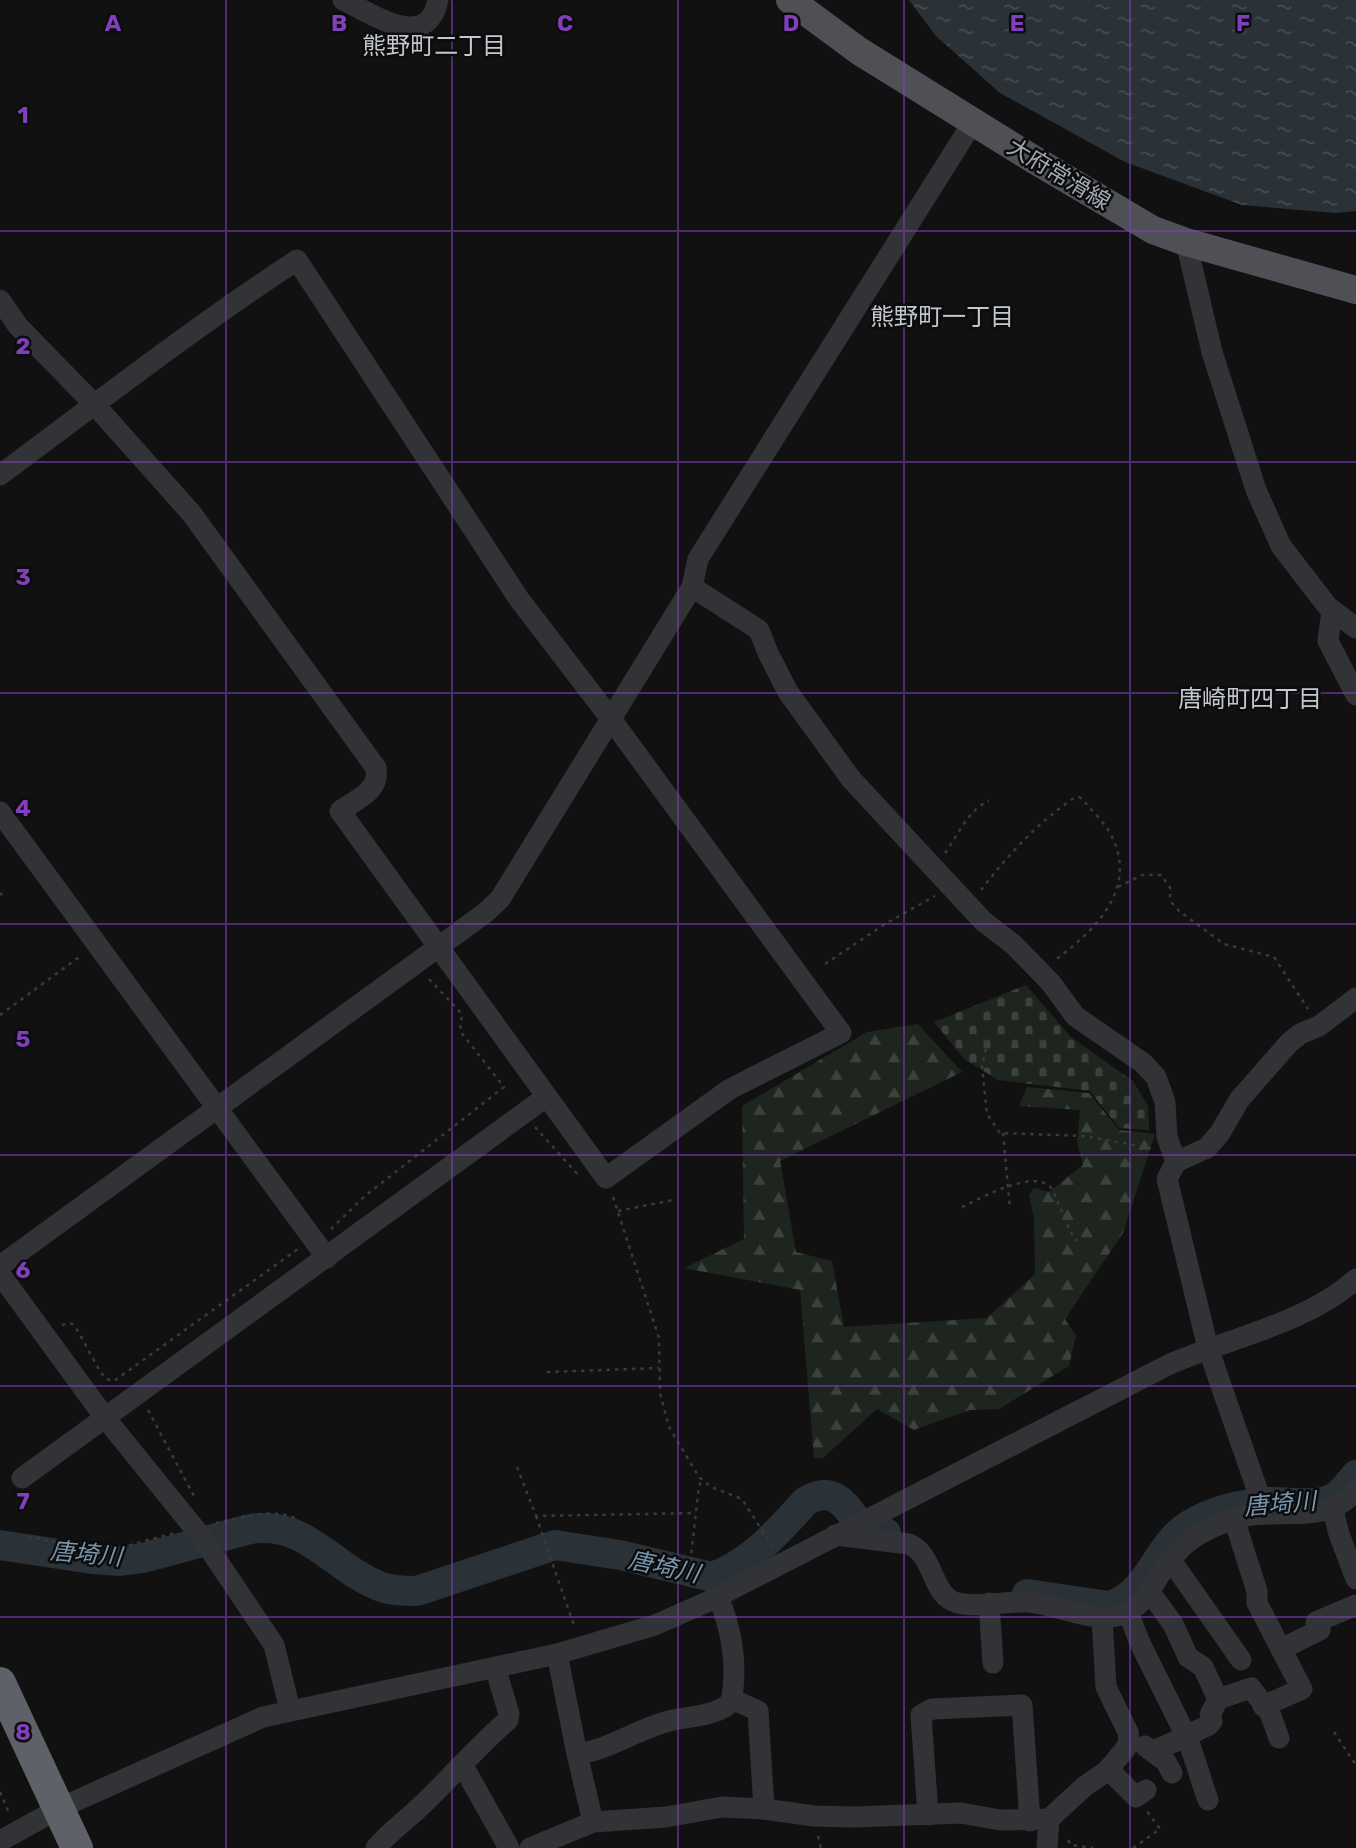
<svg xmlns="http://www.w3.org/2000/svg" width="1356" height="1848" font-family="Rubik,'Noto Sans JP',sans-serif">
  <style>
    .forest { fill: url(#forest-firs) }
    .cemetery { fill: url(#cemetery-stones) }
    .water { fill: url(#water-ripples) }
    .lines { fill: none; stroke-linecap: round; stroke-linejoin: round }
    .river { stroke: #2a3238; stroke-width: 30 }
    .path { stroke: #383a3e; stroke-width: 2.5; stroke-dasharray: 3.5 5; stroke-linecap: butt }
    .minor { stroke: #323337; stroke-width: 21 }
    .major { stroke: #4e5056; stroke-width: 28 }
    .highway { stroke: #5e6168; stroke-width: 32 }
    .grid { fill: none; stroke: #813fbd; stroke-width: 2; stroke-opacity: 0.55 }
    .labels { text-anchor: middle; stroke-width: 5; stroke-linejoin: round; paint-order: stroke }
    .street-label { font-size: 23px; fill: #a2a8b3; stroke: #0c0c0d }
    .neighbourhood-label { font-size: 24px; fill: #c3c7cf; stroke: #0c0c0d }
    .water-label { font-size: 24px; font-style: italic; fill: #7996af; stroke: #0c0c0d }
    .grid-label { font-size: 23px; text-anchor: middle; font-weight: bold; fill: #813fbd; stroke: #0c0c0d; stroke-width: 5; stroke-linejoin: round; paint-order: stroke }
  </style>
  <defs>
    <pattern id="forest-firs" width="22" height="20" patternUnits="userSpaceOnUse" patternTransform="scale(1.75)"><rect width="22" height="20" fill="#1d251e"/><path d="M5 1l3.5 6h-7zM16 11l3.5 6h-7z" fill="#3b423c"/></pattern>
    <pattern id="cemetery-stones" width="16" height="16" patternUnits="userSpaceOnUse" patternTransform="scale(1.75)"><rect width="16" height="16" fill="#1d251e"/><path d="M2 7V4a2 2 0 0 1 4 0v3zM10 15v-3a2 2 0 0 1 4 0v3z" fill="#3b423c"/></pattern>
    <pattern id="water-ripples" width="26" height="14" patternUnits="userSpaceOnUse" patternTransform="scale(1.75)"><rect width="26" height="14" fill="#2a3238"/><path d="M2 4q2-2 4 0t4 0M15 11q2-2 4 0t4 0" fill="none" stroke="#464d52"/></pattern>
  </defs>
  <rect width="100%" height="100%" fill="#111112"/>
  <polygon class="forest" points="918,1024 962,1072 780,1161 796,1252 832,1261 844,1327 987,1318 1035,1274 1034,1218 1029,1195 1034,1188 1049,1192 1083,1165 1077,1143 1080,1110 1019,1106 1027,1087 1089,1093 1119,1130 1155,1134 1123,1233 1065,1319 1076,1336 1069,1366 999,1409 970,1410 914,1430 877,1409 823,1458 814,1458 800,1290 684,1268 744,1239 742,1106 867,1032"/>
  <polygon class="cemetery" points="1026,985 1071,1037 1133,1081 1148,1106 1149,1130 1119,1128 1090,1091 998,1080 964,1059 934,1022"/>
  <polygon class="water" points="909,0 1356,0 1356,211 1335,213 1242,205 1125,162 1000,93 936,36"/>
  <g class="lines">
    <g class="river">
      <path d="M 0,1545 L 92,1559 L 120,1561 L 143,1558 L 250,1529 C 308,1521 331,1567 379,1586 C 391,1591 404,1591 417,1591 L 555,1545 L 620,1555 L 712,1577 C 752,1563 778,1531 806,1501 C 836,1483 848,1509 864,1531 L 886,1533"/>
      <path d="M 1027,1594 L 1109,1606 C 1150,1595 1156,1544 1191,1524 C 1215,1510 1242,1504 1269,1502 C 1291,1501 1319,1509 1338,1495 C 1345,1490 1350,1481 1356,1475"/>
    </g>
    <g class="path">
      <path d="M 945,853 C 957,837 969,808 989,801"/>
      <polyline points="1118,887 1142,875 1161,875 1171,889 1170,896 1172,903 1179,911 1224,944 1274,957 1308,1009"/>
      <path d="M 981,890 C 1008,855 1037,823 1074,798 L 1079,797 L 1083,800 C 1093,812 1107,825 1113,839 C 1137,891 1093,932 1054,961"/>
      <polyline points="0,895 2,893"/>
      <polyline points="825,964 885,924 935,896"/>
      <polyline points="0,1015 82,955"/>
      <polyline points="986,1049 982,1066 987,1114 1000,1133 1084,1136 1151,1148"/>
      <polyline points="535,1127 580,1177"/>
      <polyline points="1003,1133 1010,1209"/>
      <polyline points="613,1197 659,1338 660,1393 669,1427 699,1477 711,1487 742,1499 772,1546"/>
      <path d="M 962,1207 C 981,1198 1040,1165 1053,1191 C 1062,1209 1064,1224 1077,1241"/>
      <polyline points="618,1211 673,1200"/>
      <polyline points="331,1229 365,1196 504,1087 460,1031 462,1014 429,979"/>
      <polyline points="62,1325 70,1323 75,1326 101,1373 106,1379 114,1381 298,1249"/>
      <polyline points="547,1372 659,1368"/>
      <polyline points="148,1410 194,1496"/>
      <polyline points="517,1467 536,1516 696,1513"/>
      <polyline points="536,1516 575,1628"/>
      <path d="M 216,1523 C 242,1518 270,1508 295,1518"/>
      <polyline points="28,1537 68,1544 119,1548 175,1533"/>
      <polyline points="699,1585 690,1565 699,1486 702,1480"/>
      <polyline points="1334,1732 1356,1765"/>
      <polyline points="0,1792 10,1815"/>
      <polyline points="818,1836 821,1848"/>
      <polyline points="1068,1840 1071,1845 1093,1848"/>
      <polyline points="1133,1848 1160,1829 1147,1811"/>
    </g>
    <g class="minor">
      <path d="M 343,0 C 373,14 427,53 438,0"/>
      <polyline points="1186,242 1212,352 1256,490 1281,546 1328,607 1356,628"/>
      <path d="M 0,300 L 18,326 L 95,405 L 192,514 L 376,768 C 380,791 357,799 340,811 L 606,1178 L 730,1089 L 841,1033 L 611,719 L 519,599 L 297,260 C 195,327 98,402 0,475"/>
      <polyline points="692,587 759,630 768,653 788,692 851,779 983,921 1014,945 1051,983 1075,1016 1143,1063 1156,1077 1165,1102 1167,1137 1176,1162"/>
      <polyline points="1332,611 1328,641 1356,695"/>
      <polyline points="0,812 327,1258"/>
      <polyline points="0,1266 485,913 500,899 692,587 698,559 973,122"/>
      <polyline points="0,1274 106,1419 200,1535 274,1645 290,1710"/>
      <polyline points="22,1478 546,1097"/>
      <polyline points="1333,1509 1339,1534 1356,1579"/>
      <polyline points="1265,1512 1208,1348 1167,1179 1176,1162 1207,1148 1220,1133 1239,1100 1289,1043 1300,1034 1319,1026 1356,998"/>
      <polyline points="1234,1519 1257,1591 1257,1603 1281,1649 1320,1630 1316,1622 1356,1605"/>
      <path d="M 835,1535 L 909,1544 C 935,1555 931,1597 958,1603 C 978,1608 1007,1601 1028,1602 C 1055,1604 1090,1622 1117,1616 C 1125,1615 1133,1609 1140,1603 C 1148,1596 1154,1583 1161,1573 C 1181,1543 1197,1532 1231,1520 C 1275,1504 1322,1529 1356,1491"/>
      <polyline points="1170,1559 1241,1660"/>
      <polyline points="989,1603 993,1663"/>
      <polyline points="1128,1612 1140,1643 1186,1736 1209,1725 1212,1721 1210,1715 1218,1699 1203,1667 1188,1657 1173,1624 1149,1591"/>
      <polyline points="557,1654 577,1754 593,1822"/>
      <polyline points="732,1699 758,1711 764,1809"/>
      <polyline points="1218,1699 1251,1688 1270,1713 1279,1738"/>
      <polyline points="1263,1706 1302,1689 1281,1649"/>
      <polyline points="1145,1746 1166,1762 1172,1773"/>
      <path d="M 1152,1751 L 1184,1738 L 1186,1736 C 1195,1757 1200,1778 1208,1800"/>
      <path d="M 577,1754 C 609,1750 637,1729 669,1721 C 688,1716 716,1717 731,1702 C 738,1667 732,1629 718,1597"/>
      <polyline points="462,1764 509,1848"/>
      <polyline points="1108,1769 1136,1797 1146,1790"/>
      <polyline points="928,1815 921,1715 932,1709 1022,1705 1030,1821"/>
      <path d="M 0,1841 L 60,1808 L 263,1717 L 557,1654 L 655,1625 L 707,1602 L 1170,1364 C 1232,1337 1305,1324 1356,1279"/>
      <path d="M 376,1848 C 390,1831 408,1819 423,1804 C 452,1776 478,1746 508,1720 L 509,1714 L 495,1667"/>
      <polyline points="530,1848 593,1822 666,1817 722,1807 764,1809 814,1816 854,1817 961,1813 1000,1820 1049,1819 1085,1786 1107,1771 1126,1748 1129,1741 1128,1732 1106,1687 1102,1617"/>
      <polyline points="1047,1848 1049,1819"/>
    </g>
    <polyline class="major" points="790,0 859,51 1033,159 1153,230 1186,242 1356,290"/>
    <polyline class="highway" points="0,1683 77,1848"/>
  </g>
  <path class="grid" d="M 226,0 L 226,1848M 452,0 L 452,1848M 678,0 L 678,1848M 904,0 L 904,1848M 1130,0 L 1130,1848M 0,231 L 1356,231M 0,462 L 1356,462M 0,693 L 1356,693M 0,924 L 1356,924M 0,1155 L 1356,1155M 0,1386 L 1356,1386M 0,1617 L 1356,1617"/>
  <g class="labels">
    <g class="street-label">
      <text transform="translate(1059 174) rotate(31)" y="8">大府常滑線</text>
    </g>
    <g class="neighbourhood-label">
      <text x="434" y="54">熊野町二丁目</text>
      <text x="942" y="325">熊野町一丁目</text>
      <text x="1250" y="707">唐崎町四丁目</text>
    </g>
    <g class="water-label">
      <text transform="translate(1280 1504) rotate(-5)" y="8">唐埼川</text>
      <text transform="translate(86 1554) rotate(5)" y="8">唐埼川</text>
      <text transform="translate(664 1567) rotate(12)" y="8">唐埼川</text>
    </g>
  </g>
  <g class="grid-label">
    <text x="113" y="31">A</text>
    <text x="339" y="31">B</text>
    <text x="565" y="31">C</text>
    <text x="791" y="31">D</text>
    <text x="1017" y="31">E</text>
    <text x="1243" y="31">F</text>
    <text x="23" y="123">1</text>
    <text x="23" y="354">2</text>
    <text x="23" y="585">3</text>
    <text x="23" y="816">4</text>
    <text x="23" y="1047">5</text>
    <text x="23" y="1278">6</text>
    <text x="23" y="1509">7</text>
    <text x="23" y="1740">8</text>
  </g>
</svg>
